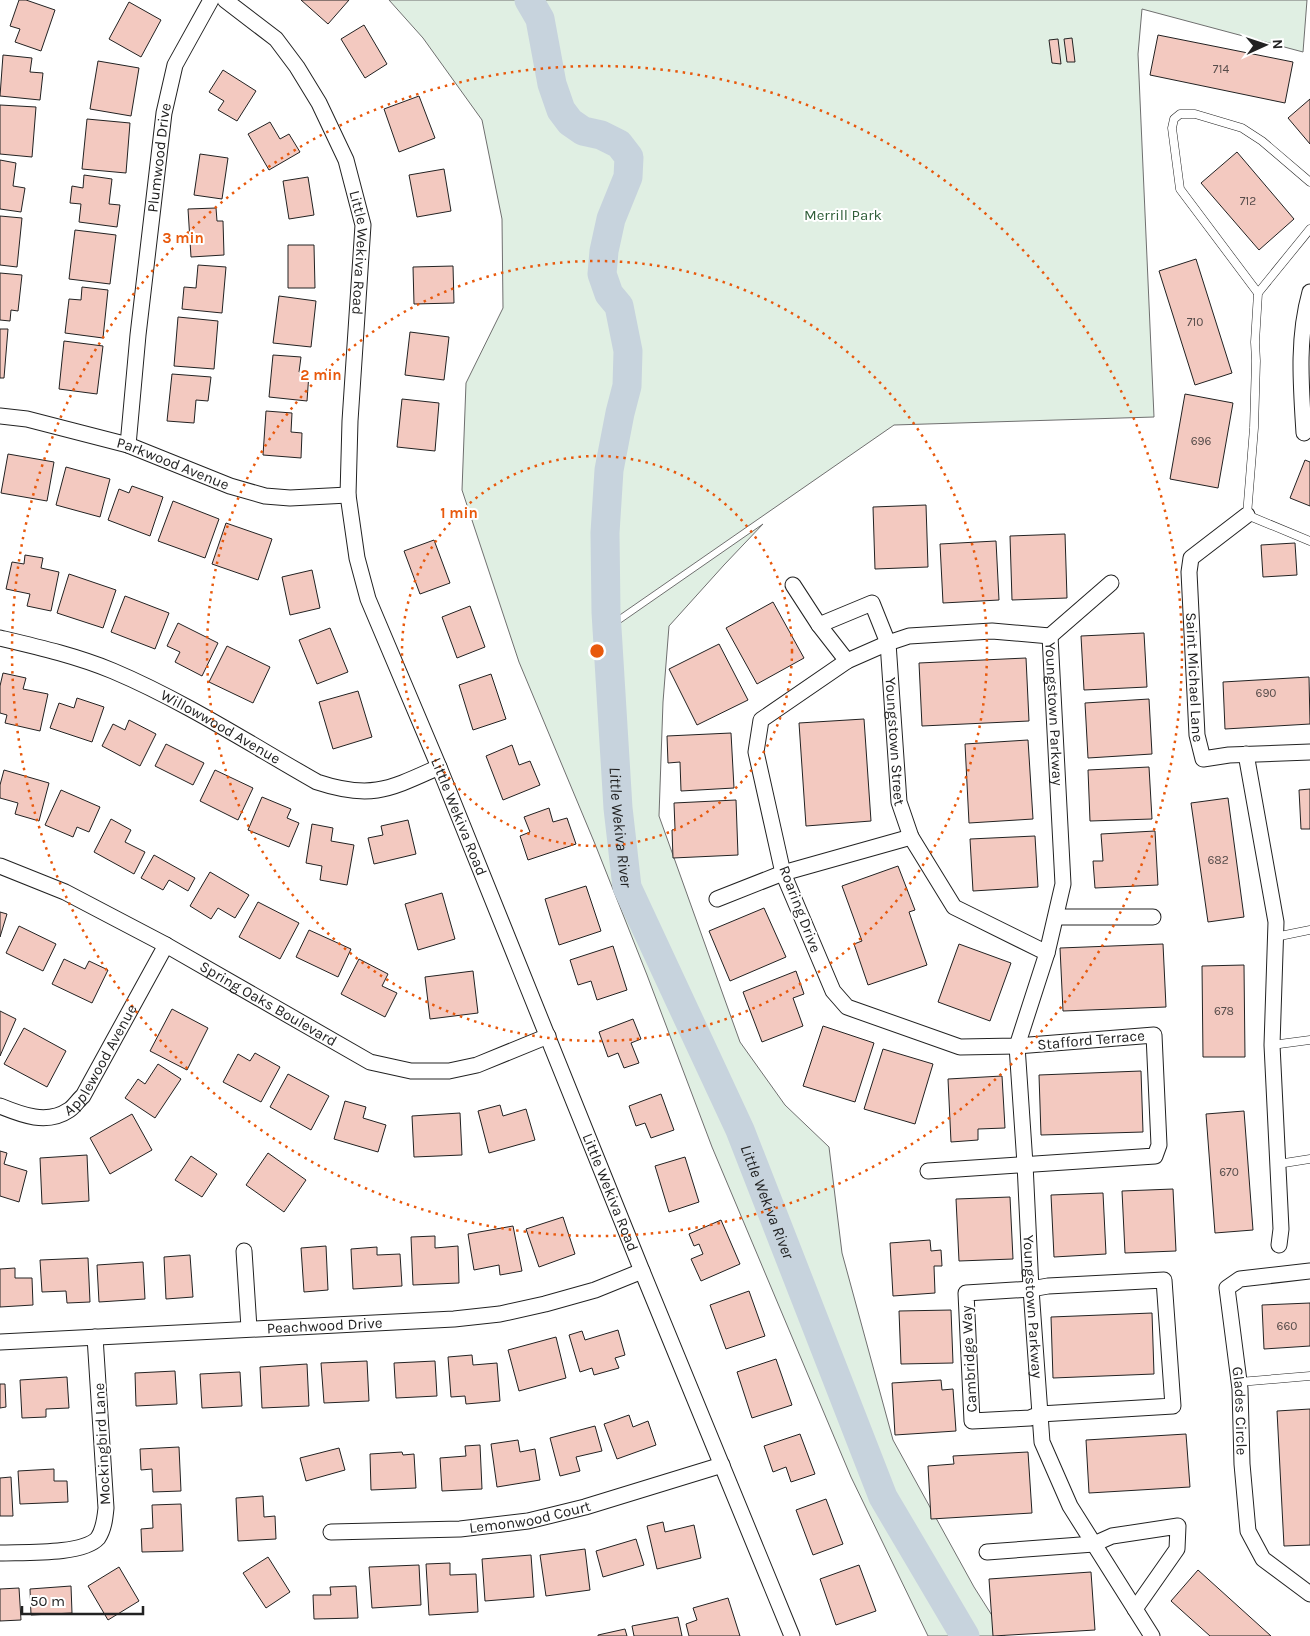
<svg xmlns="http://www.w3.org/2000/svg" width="1310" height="1636" font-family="Karla,sans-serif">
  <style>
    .green { fill: #e0efe3; stroke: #6f6f6f }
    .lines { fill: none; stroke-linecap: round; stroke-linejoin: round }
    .river { stroke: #c7d3dd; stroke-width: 29 }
    .building { fill: #f3c9c0; stroke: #222 }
    .lane-casing { stroke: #222; stroke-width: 9 }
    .street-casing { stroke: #222; stroke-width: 17 }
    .lane { stroke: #fff; stroke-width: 8 }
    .street { stroke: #fff; stroke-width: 15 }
    .ring { fill: none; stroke: #e8590c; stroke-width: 2.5; stroke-dasharray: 2.5 5 }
    .labels { text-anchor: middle; stroke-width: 4; stroke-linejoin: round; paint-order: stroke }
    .number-label { font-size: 12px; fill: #564c4a }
    .street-label { font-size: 15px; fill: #222; stroke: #fff }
    .park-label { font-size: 15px; fill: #2f5e38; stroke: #fff }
    .water-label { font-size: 16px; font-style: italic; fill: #222; stroke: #fff }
    .centre { fill: #e8590c; stroke: #fff; stroke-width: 2.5 }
    .ring-label { font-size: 15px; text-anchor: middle; font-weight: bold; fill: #e8590c; stroke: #fff; stroke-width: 4; stroke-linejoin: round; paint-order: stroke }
  </style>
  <rect width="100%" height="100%" fill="#fff"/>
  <g class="green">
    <polygon points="389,0 531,0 559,107 577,131 612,142 623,156 622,178 605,219 596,273 611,305 622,351 621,385 607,474 603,558 606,619 608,623 614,626 619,624 763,524 724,565 669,626 663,702 659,816 740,1042 785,1105 829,1147 842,1253 893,1440 974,1587 1005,1636 928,1636 851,1477 712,1147 647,975 595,844 519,662 462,490 466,383 503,308 502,219 482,120 423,38"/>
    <polygon points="539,0 1307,0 1303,52 1142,9 1138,54 1154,417 894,425 614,619 611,557 615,475 629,386 631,351 619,303 604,274 612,220 630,180 631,154 617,136 583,125 566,103"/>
  </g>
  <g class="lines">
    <path class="river" id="s1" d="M 529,0 L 540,19 L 552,84 L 561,110 L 570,122 L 583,131 L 601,135 L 619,144 L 629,157 L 628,177 L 611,219 L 604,251 L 602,274 L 609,294 L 619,306 L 628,351 L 627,386 L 620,413 L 609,470 L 605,533 L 606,612 L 618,808 L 627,887 L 740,1130 L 883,1497 L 965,1636"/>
  </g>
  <g class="building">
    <polygon points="19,0 26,0 55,10 41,51 15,42 20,29 10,26"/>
    <polygon points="301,0 349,0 328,24"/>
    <polygon points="129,2 161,20 141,57 109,39"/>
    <polygon points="364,25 387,64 365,78 341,39"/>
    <polygon points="1158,35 1293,62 1285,103 1150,75"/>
    <polygon points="1072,38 1075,62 1067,62 1064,39"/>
    <polygon points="1058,39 1061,64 1052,63 1049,40"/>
    <polygon points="3,55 32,58 30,72 43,73 40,100 0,96"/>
    <polygon points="98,61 139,68 131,116 90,109"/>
    <polygon points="223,70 256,91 237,121 218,110 224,101 209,92"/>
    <polygon points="419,96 435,138 399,152 384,109"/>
    <polygon points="1310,99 1310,144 1288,118"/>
    <polygon points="0,105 36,107 32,157 0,154"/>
    <polygon points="87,119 130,123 126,173 82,169"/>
    <polygon points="270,122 280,139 289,134 300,152 269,170 248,134"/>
    <polygon points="1237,152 1294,219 1259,250 1201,183"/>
    <polygon points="200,154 228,158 222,199 194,195"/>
    <polygon points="0,160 16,163 13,186 25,188 21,212 0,209"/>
    <polygon points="444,169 451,211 417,217 409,175"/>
    <polygon points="84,175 112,179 109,204 120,205 117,227 79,222 81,204 70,203 72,186 83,188"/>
    <polygon points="308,177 314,215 289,219 283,181"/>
    <polygon points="216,208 217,221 223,221 224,255 191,257 188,209"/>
    <polygon points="0,216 22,218 17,267 0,265"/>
    <polygon points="75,230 116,235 110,284 69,279"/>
    <polygon points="288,245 314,245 315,288 288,288"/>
    <polygon points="1196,259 1232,373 1195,385 1159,271"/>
    <polygon points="198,265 226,267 222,313 182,309 184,287 196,288"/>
    <polygon points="453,266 454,303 414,304 413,267"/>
    <polygon points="0,273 22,275 18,311 11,310 10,321 0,320"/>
    <polygon points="82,287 108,290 103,338 65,333 69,299 81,300"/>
    <polygon points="279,296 316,301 311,347 273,343"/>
    <polygon points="178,317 218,321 214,369 174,366"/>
    <polygon points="0,329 8,329 4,378 0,378"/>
    <polygon points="410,332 449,337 444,380 405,375"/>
    <polygon points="64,341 103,346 97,394 59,389"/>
    <polygon points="273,355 301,357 299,372 309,373 307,401 269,397"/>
    <polygon points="172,374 211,377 208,401 196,400 194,423 167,421"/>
    <polygon points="1185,394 1233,403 1218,488 1170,479"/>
    <polygon points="402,399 439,403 435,451 397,447"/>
    <polygon points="266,411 292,413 291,432 302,433 301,458 263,455"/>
    <polygon points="8,454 54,462 47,501 1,493"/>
    <polygon points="1305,460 1310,462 1310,506 1290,498"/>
    <polygon points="66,467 110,479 100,517 56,505"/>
    <polygon points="132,486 163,497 150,536 108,520 119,489 129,493"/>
    <polygon points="173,501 219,519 205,558 158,541"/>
    <polygon points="926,505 928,567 875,569 873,507"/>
    <polygon points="226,523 272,539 258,580 212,564"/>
    <polygon points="1065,534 1067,598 1012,600 1010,536"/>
    <polygon points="434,540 450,583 420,594 404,551"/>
    <polygon points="996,541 999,600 943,603 940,544"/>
    <polygon points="1295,543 1297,575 1263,577 1261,545"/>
    <polygon points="25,555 43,558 41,568 59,572 51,611 27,606 30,594 6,589 12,562 24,564"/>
    <polygon points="312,570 320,608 290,615 282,577"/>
    <polygon points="69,574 116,590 103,628 57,613"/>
    <polygon points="125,596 169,613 155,649 111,632"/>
    <polygon points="773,602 804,658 757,684 726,628"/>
    <polygon points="470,606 485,647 457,658 442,617"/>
    <polygon points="178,623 218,643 202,676 175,662 180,652 167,646"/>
    <polygon points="330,628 348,672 317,684 299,640"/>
    <polygon points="1144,633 1147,687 1084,690 1081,636"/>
    <polygon points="719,644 748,700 697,725 669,669"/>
    <polygon points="227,646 270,667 253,703 209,682"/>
    <polygon points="1026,658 1029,721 922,726 919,663"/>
    <polygon points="3,673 26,678 23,689 48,694 40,731 5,723 7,715 0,713 0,686"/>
    <polygon points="491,674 506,719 473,730 459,685"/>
    <polygon points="1309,677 1310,724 1225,729 1223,682"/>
    <polygon points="358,691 372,737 333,749 319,702"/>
    <polygon points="77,698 104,707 92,742 50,728 59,703 74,708"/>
    <polygon points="1149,699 1152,754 1088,758 1085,703"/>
    <polygon points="864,719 871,821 806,826 799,723"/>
    <polygon points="129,720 156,734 140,766 102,746 113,724 125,730"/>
    <polygon points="731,733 734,788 681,791 680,762 668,763 667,736"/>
    <polygon points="1028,740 1033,819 969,823 965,744"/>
    <polygon points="166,744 204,763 193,785 155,766"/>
    <polygon points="512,745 519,765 530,761 540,785 503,800 486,756"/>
    <polygon points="1149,767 1152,819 1090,821 1088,770"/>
    <polygon points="4,770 49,783 39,821 15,814 18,803 0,798 0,785"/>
    <polygon points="215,770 253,788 238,820 200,801"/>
    <polygon points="1310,789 1310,829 1301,829 1299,790"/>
    <polygon points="61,790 100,807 89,832 77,827 73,837 45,825"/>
    <polygon points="262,797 291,809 287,818 299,823 289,847 248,830"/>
    <polygon points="1228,798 1244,917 1208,922 1191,803"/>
    <polygon points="736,800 738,855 673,858 672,830 675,829 674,803"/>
    <polygon points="549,808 553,822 567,818 576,844 528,860 520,836 530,832 524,817"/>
    <polygon points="111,819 131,830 125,842 145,852 134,874 94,852"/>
    <polygon points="408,820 416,854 374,864 368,838 383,835 381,826"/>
    <polygon points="312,824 333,828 331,841 354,845 347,885 320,880 322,866 306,863"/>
    <polygon points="1155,831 1158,885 1095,888 1093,861 1103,861 1101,834"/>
    <polygon points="1035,836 1038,887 973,891 970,839"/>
    <polygon points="154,855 195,878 188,891 169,880 163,890 141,878"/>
    <polygon points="898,866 915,910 909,912 927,965 868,985 854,944 862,941 842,886"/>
    <polygon points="210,872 249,895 235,918 218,908 211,919 190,906"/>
    <polygon points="586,886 601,931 559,945 545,899"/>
    <polygon points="442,893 455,939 418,950 405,904"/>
    <polygon points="258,902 299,923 280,959 239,937"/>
    <polygon points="764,908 786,957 730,981 709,931"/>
    <polygon points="0,912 7,914 0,937"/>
    <polygon points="19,926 56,944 43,971 6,953"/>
    <polygon points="309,930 351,949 338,977 296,957"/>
    <polygon points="959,944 1011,963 990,1021 938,1002"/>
    <polygon points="1163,944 1166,1007 1063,1011 1060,948"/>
    <polygon points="613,946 627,990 597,1000 591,981 578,985 570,960"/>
    <polygon points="64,959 85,969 89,961 108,970 92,1003 52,984"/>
    <polygon points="359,959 388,974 382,986 397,993 385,1017 341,994"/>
    <polygon points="1244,965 1245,1057 1203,1057 1202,966"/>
    <polygon points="473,971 478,1013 430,1019 425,977"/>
    <polygon points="796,971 804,994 793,998 803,1026 762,1042 743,992"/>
    <polygon points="172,1009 208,1028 187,1070 150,1051"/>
    <polygon points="0,1011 16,1019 0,1056"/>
    <polygon points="633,1019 641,1039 631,1043 639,1063 624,1068 618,1053 608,1057 599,1032"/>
    <polygon points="823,1026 874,1043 855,1102 803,1086"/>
    <polygon points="24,1028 66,1051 47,1087 4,1064"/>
    <polygon points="883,1049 933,1064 915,1124 864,1109"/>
    <polygon points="255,1053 280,1067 261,1102 223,1082 238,1054 250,1061"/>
    <polygon points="158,1064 181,1079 155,1118 125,1098 138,1079 145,1084"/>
    <polygon points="1141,1071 1143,1132 1041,1135 1039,1075"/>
    <polygon points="288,1074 329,1096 311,1130 270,1107"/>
    <polygon points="1002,1076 1005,1128 978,1129 978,1140 951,1142 948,1079"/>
    <polygon points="661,1094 674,1130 651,1138 645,1123 636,1126 629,1106"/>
    <polygon points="345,1101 366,1107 363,1118 386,1125 378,1152 334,1139"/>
    <polygon points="500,1105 503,1116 526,1109 535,1140 489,1153 478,1111"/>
    <polygon points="1244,1111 1253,1230 1215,1233 1206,1114"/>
    <polygon points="460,1113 462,1155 414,1157 412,1116"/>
    <polygon points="132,1114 152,1150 110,1174 90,1138"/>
    <polygon points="0,1151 7,1153 4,1164 27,1171 19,1202 0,1196"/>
    <polygon points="268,1153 306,1180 284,1212 246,1185"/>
    <polygon points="87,1155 89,1201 42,1204 40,1158"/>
    <polygon points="191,1156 217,1174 202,1197 175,1180"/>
    <polygon points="685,1157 699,1202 669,1212 655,1166"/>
    <polygon points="1173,1189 1176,1251 1125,1253 1122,1191"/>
    <polygon points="1103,1193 1106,1254 1054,1257 1051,1195"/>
    <polygon points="1010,1197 1013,1259 959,1261 956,1199"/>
    <polygon points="563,1217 575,1254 539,1267 526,1229"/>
    <polygon points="721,1220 740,1264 701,1281 691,1259 703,1254 699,1244 694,1246 689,1234"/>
    <polygon points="513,1226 522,1271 500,1275 499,1265 474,1270 468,1234"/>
    <polygon points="435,1236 435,1248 458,1246 459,1283 413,1285 411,1237"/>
    <polygon points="930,1240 931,1251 941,1250 942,1266 934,1266 935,1293 893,1296 890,1243"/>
    <polygon points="326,1246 328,1290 304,1292 301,1248"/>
    <polygon points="377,1247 377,1255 400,1254 402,1286 353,1289 351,1249"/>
    <polygon points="190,1255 193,1297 166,1299 164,1257"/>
    <polygon points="88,1258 90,1302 67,1303 66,1291 42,1292 40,1260"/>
    <polygon points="143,1262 145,1299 99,1302 97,1265"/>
    <polygon points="15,1268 15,1278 32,1278 33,1305 0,1307 0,1269"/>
    <polygon points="749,1291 765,1336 726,1349 710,1305"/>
    <polygon points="1310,1303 1310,1346 1264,1349 1262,1305"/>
    <polygon points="951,1310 953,1363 901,1364 899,1311"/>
    <polygon points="1152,1313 1154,1374 1053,1378 1051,1317"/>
    <polygon points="618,1330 625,1355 615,1358 619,1368 594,1375 592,1368 580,1372 569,1335 582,1331 585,1340"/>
    <polygon points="556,1337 566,1378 519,1391 508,1350"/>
    <polygon points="472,1355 473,1365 497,1363 500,1401 466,1404 465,1396 451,1397 448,1357"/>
    <polygon points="776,1359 792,1405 752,1418 737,1372"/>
    <polygon points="367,1361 369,1401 324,1403 321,1363"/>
    <polygon points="435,1361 437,1396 396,1398 394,1363"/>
    <polygon points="307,1364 309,1406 262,1408 260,1367"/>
    <polygon points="175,1371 177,1404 136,1406 135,1373"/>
    <polygon points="240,1372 242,1406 202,1408 200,1374"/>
    <polygon points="67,1377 69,1408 46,1409 46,1417 22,1418 20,1380"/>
    <polygon points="941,1380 942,1390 953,1389 956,1431 895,1435 892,1383"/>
    <polygon points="0,1384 5,1384 6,1407 0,1408"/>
    <polygon points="1310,1409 1310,1545 1284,1546 1277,1411"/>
    <polygon points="629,1415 633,1427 648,1421 656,1445 617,1459 604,1424"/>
    <polygon points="595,1426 602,1451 576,1457 580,1471 560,1476 550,1438"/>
    <polygon points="800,1434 815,1474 791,1482 786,1467 773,1472 764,1446"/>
    <polygon points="1186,1434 1190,1487 1089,1493 1086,1440"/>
    <polygon points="518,1440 520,1452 535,1449 540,1480 497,1487 491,1444"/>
    <polygon points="480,1445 482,1489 442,1491 440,1458 466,1456 465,1446"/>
    <polygon points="179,1447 181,1491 153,1492 152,1469 141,1470 140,1449"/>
    <polygon points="339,1448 345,1470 306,1481 300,1458"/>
    <polygon points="402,1452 403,1455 414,1454 416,1488 371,1490 370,1454"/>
    <polygon points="1028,1452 1032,1513 931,1519 928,1466 954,1464 953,1456"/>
    <polygon points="54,1469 54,1481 67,1481 68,1502 20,1504 18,1471"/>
    <polygon points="11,1477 13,1516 0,1516 0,1478"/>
    <polygon points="263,1496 264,1517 275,1516 276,1539 238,1541 236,1498"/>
    <polygon points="826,1499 843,1544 813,1555 796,1510"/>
    <polygon points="181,1504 183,1551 142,1552 141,1529 153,1528 152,1505"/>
    <polygon points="663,1522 665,1532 694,1525 701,1558 657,1569 647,1526"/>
    <polygon points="636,1539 644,1565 603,1577 596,1551"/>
    <polygon points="585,1549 590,1590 546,1596 540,1555"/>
    <polygon points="531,1555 534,1597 485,1601 482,1559"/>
    <polygon points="268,1557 290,1592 266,1608 243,1573"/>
    <polygon points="450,1563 450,1575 476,1574 478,1612 429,1615 426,1564"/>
    <polygon points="419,1565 421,1605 372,1608 369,1567"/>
    <polygon points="859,1565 876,1611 836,1625 820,1579"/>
    <polygon points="119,1567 139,1601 108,1620 88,1586"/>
    <polygon points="1198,1570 1271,1636 1210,1636 1171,1601"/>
    <polygon points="1091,1572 1095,1630 993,1636 989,1579"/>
    <polygon points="71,1586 72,1613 31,1615 30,1589"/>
    <polygon points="356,1586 358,1618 314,1619 313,1595 331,1595 330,1587"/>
    <polygon points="19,1588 21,1620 0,1621 0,1589"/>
    <polygon points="728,1598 740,1636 689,1636 686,1624 697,1620 693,1608"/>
    <polygon points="678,1617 682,1636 634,1636 632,1626"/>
    <polygon points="625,1629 627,1636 598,1636 598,1635"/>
  </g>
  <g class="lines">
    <defs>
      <g id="lane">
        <polyline points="1310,229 1258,293 1255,342 1256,361 1254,428 1247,515 1310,541"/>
        <polyline points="1258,293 1180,189 1172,128 1174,119 1180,114 1195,114 1242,128 1262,141 1310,182"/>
        <polyline points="1275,937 1310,930"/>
        <polyline points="1272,1045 1310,1040"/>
        <polyline points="1278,1164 1310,1159"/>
        <polyline points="1239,1382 1310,1376"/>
      </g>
      <g id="street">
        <path id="s2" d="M 225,0 L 276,39 L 297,67 L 319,103 L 346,160 L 363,225 L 350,421 L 348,495 L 357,558 L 368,599 L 439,767 L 642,1271 L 792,1636"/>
        <path id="s3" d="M 0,416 L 27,419 L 128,445 L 230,486 L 265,496 L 290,498 L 348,495"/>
        <path d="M 1304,433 C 1301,385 1297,338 1310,292"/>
        <path id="s4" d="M 128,445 L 138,335 L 164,113 L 175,65 L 211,0"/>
        <path id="s5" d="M 1247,515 L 1191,558 L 1189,572 L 1197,735 L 1203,759 L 1229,755 L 1310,752"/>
        <polyline points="793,585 819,625 847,661"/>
        <path id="s6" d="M 819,625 L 872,603 L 888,643 L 899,802 L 911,837 L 954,907 L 1047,953"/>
        <path id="s7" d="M 1050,636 L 1063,884 L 1047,953 L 1017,1046 L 1025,1164 L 1031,1289 L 1042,1442 L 1070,1506 L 1152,1636"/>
        <polyline points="1050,636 1111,583"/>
        <path id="s8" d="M 0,638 C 38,647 77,656 113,671 C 184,701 250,744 317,782 C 371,800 390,789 439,767"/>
        <polyline points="1246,754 1276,922 1272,1045 1281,1229 1279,1245"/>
        <path id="s9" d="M 0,866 L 65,892 L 166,945 L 370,1062 L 411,1071 L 449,1071 L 477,1065 L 548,1036"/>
        <polyline points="717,899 783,873 911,837"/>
        <polyline points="1056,917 1153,917"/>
        <path id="s10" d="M 0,1106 C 22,1115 47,1125 69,1110 C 74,1107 78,1100 83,1096 L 166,945"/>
        <polyline points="928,1171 1155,1156 1159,1145 1154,1035 1017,1046 960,1047 847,1007 833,991 783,873 756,752 761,720 847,661 888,643 909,636 992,631 1050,636"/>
        <polyline points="244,1251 249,1328"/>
        <path id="s11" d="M 1310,1271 L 1240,1279 L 1227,1288 L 1240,1389 L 1242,1464 L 1248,1531 L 1263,1559 L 1310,1594"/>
        <polygon points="1164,1280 1173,1406 1040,1414 1030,1418 972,1421 966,1293 1031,1289 1048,1286"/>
        <path id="s12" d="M 0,1342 L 454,1319 L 500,1314 L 545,1304 L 595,1290 L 642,1271"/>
        <path id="s13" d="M 331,1532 L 460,1529 L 528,1521 L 585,1507 L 722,1465"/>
        <polyline points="987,1552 1094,1544 1112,1536 1178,1526 1177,1549 1135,1609"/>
        <path d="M 0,1553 C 23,1552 83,1555 98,1538 C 104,1529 105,1518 106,1508 L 95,1337"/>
      </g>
    </defs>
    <use href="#lane" class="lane-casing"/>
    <use href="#street" class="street-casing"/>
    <use href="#lane" class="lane"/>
    <use href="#street" class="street"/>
  </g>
  <g class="ring">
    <circle cx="597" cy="651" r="195"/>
    <circle cx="597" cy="651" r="390"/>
    <circle cx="597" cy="651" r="585"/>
  </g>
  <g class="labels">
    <g class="number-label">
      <text x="1221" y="73">714</text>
      <text x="1248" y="205">712</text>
      <text x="1195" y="326">710</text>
      <text x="1201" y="445">696</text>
      <text x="1266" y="697">690</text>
      <text x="1218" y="864">682</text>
      <text x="1224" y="1015">678</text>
      <text x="1229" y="1176">670</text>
      <text x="1287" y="1330">660</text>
    </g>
    <g class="street-label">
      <text dy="5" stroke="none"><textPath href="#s4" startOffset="289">Plumwood Drive</textPath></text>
      <text dy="5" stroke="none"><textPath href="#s2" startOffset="299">Little Wekiva Road</textPath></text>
      <text dy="5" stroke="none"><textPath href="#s3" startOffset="180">Parkwood Avenue</textPath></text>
      <text dy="5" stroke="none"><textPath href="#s5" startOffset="190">Saint Michael Lane</textPath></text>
      <text dy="5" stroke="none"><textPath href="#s7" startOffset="78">Youngstown Parkway</textPath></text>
      <text dy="5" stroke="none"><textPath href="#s8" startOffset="239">Willowwood Avenue</textPath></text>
      <text dy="5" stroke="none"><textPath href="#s6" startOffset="199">Youngstown Street</textPath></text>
      <text dy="5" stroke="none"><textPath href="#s2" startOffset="884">Little Wekiva Road</textPath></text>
      <text transform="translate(800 909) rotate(69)" y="5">Roaring Drive</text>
      <text dy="5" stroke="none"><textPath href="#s9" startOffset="302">Spring Oaks Boulevard</textPath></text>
      <text transform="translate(1091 1040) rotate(-5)" y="5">Stafford Terrace</text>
      <text dy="5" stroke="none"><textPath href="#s10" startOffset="132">Applewood Avenue</textPath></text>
      <text dy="5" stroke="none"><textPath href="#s2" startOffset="1289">Little Wekiva Road</textPath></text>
      <text dy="5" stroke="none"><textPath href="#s7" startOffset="678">Youngstown Parkway</textPath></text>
      <text dy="5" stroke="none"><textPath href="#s12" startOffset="325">Peachwood Drive</textPath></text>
      <text transform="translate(969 1359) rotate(-93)" y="5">Cambridge Way</text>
      <text dy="5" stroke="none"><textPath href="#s11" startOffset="210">Glades Circle</textPath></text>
      <text transform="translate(102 1444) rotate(-93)" y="5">Mockingbird Lane</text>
      <text dy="5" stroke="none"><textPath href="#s13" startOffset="200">Lemonwood Court</textPath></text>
    </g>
    <g class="park-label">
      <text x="843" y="220">Merrill Park</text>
    </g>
    <g class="water-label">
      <text dy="6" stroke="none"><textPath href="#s1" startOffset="884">Little Wekiva River</textPath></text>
      <text dy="6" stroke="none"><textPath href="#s1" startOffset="1289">Little Wekiva River</textPath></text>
    </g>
  </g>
  <circle cx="597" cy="651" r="8" class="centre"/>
  <g class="ring-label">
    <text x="183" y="243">3 min</text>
    <text x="321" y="380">2 min</text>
    <text x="459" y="518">1 min</text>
  </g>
  <g transform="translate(1265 45) rotate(87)" stroke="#ffffff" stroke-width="4" paint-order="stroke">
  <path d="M0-4L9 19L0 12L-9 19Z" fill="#222222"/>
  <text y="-8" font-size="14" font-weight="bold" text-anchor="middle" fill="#222222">N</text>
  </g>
  <path d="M22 1606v8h121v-8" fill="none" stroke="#222222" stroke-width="2.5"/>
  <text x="30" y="1606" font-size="15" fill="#222222" stroke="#ffffff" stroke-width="4" paint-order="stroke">50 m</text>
</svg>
